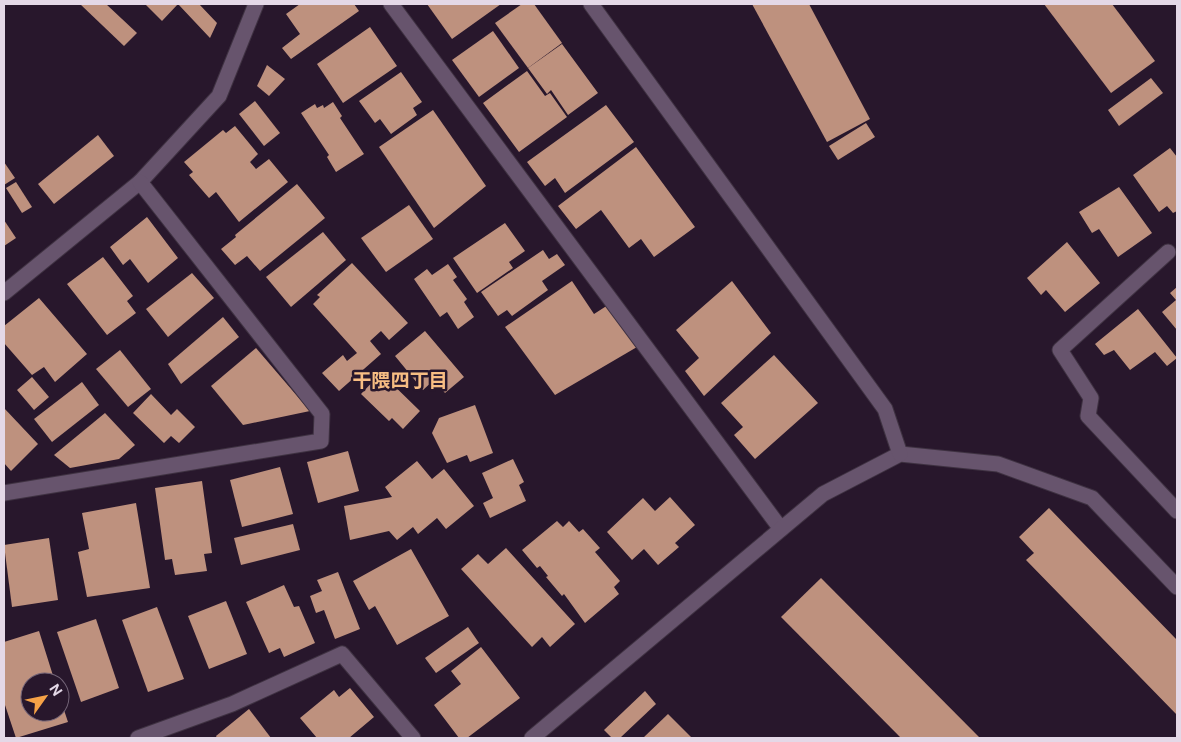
<svg xmlns="http://www.w3.org/2000/svg" width="1181" height="742" font-family="'Public Sans','Noto Sans JP',sans-serif">
  <style>
    .building { fill: #be917e }
    .lines { fill: none; stroke-linecap: round; stroke-linejoin: round }
    .street-casing { stroke: #3f3242; stroke-width: 17 }
    .secondary-casing { stroke: #3f3242; stroke-width: 17 }
    .street { stroke: #67546d; stroke-width: 15 }
    .secondary { stroke: #67546d; stroke-width: 15 }
    .labels { text-anchor: middle; stroke-width: 5; stroke-linejoin: round; paint-order: stroke }
    .neighbourhood-label { font-size: 19px; font-weight: bold; fill: #f7bd83; stroke: #28172c }
  </style>
  <rect width="100%" height="100%" fill="#28172c"/>
  <g class="building">
    <polygon points="80,4 106,4 137,33 124,46"/>
    <polygon points="145,4 199,4 217,23 210,38 178,4 162,21"/>
    <polygon points="300,4 354,4 359,11 291,59 282,48 300,34 286,14"/>
    <polygon points="427,4 501,4 452,39"/>
    <polygon points="522,4 534,4 562,43 528,68 495,23"/>
    <polygon points="752,4 809,4 870,119 827,142"/>
    <polygon points="1044,4 1112,4 1155,61 1111,93"/>
    <polygon points="370,27 397,66 343,103 317,64"/>
    <polygon points="493,31 519,68 479,97 452,60"/>
    <polygon points="562,44 598,93 568,115 551,90 547,94 528,68"/>
    <polygon points="267,65 285,79 269,96 257,86"/>
    <polygon points="527,71 545,96 550,93 567,117 519,152 483,103"/>
    <polygon points="401,72 422,102 413,108 417,115 391,134 380,119 375,123 359,101"/>
    <polygon points="1151,78 1163,93 1119,126 1108,110"/>
    <polygon points="255,101 280,133 264,146 239,114"/>
    <polygon points="333,102 342,116 340,118 364,154 336,172 327,157 329,155 301,113 315,104 317,108 323,105 324,108"/>
    <polygon points="606,105 634,142 565,193 555,178 545,186 527,162"/>
    <polygon points="433,110 486,186 434,228 379,147"/>
    <polygon points="866,123 875,137 838,160 829,146"/>
    <polygon points="235,126 258,154 250,162 256,169 269,159 288,182 239,222 216,192 209,198 189,175 193,172 184,162 223,130 226,133"/>
    <polygon points="98,135 114,156 54,204 38,184"/>
    <polygon points="636,147 695,227 654,257 641,239 629,248 601,210 576,229 558,206"/>
    <polygon points="1170,148 1177,157 1177,211 1173,213 1167,206 1159,212 1133,175"/>
    <polygon points="4,162 15,178 4,185"/>
    <polygon points="16,182 32,207 22,213 6,188"/>
    <polygon points="297,184 325,218 260,271 247,256 235,265 221,249 236,237 235,235"/>
    <polygon points="1119,187 1152,233 1118,257 1099,229 1092,233 1079,212"/>
    <polygon points="409,205 433,239 386,272 361,238"/>
    <polygon points="147,217 178,258 148,283 130,259 123,265 110,247"/>
    <polygon points="4,220 16,238 4,246"/>
    <polygon points="505,223 525,251 509,262 513,268 477,293 453,258"/>
    <polygon points="323,232 346,260 291,307 266,277"/>
    <polygon points="1067,242 1100,283 1065,312 1046,290 1041,295 1027,278"/>
    <polygon points="543,250 549,259 557,254 565,265 542,281 548,290 512,316 507,310 498,316 481,292"/>
    <polygon points="103,257 133,296 127,301 136,313 107,335 67,284"/>
    <polygon points="352,263 408,323 389,340 381,331 370,341 381,354 339,391 322,373 343,355 347,361 357,353 313,304 320,297 317,295"/>
    <polygon points="448,264 457,277 453,280 467,299 464,302 474,317 458,329 447,312 440,317 414,279 427,269 432,275"/>
    <polygon points="192,273 214,298 168,337 146,309"/>
    <polygon points="572,281 594,314 608,305 637,347 555,395 505,327"/>
    <polygon points="732,281 771,333 704,396 685,371 699,358 676,330"/>
    <polygon points="1177,287 1177,330 1162,312 1176,300 1170,293"/>
    <polygon points="39,298 87,354 55,382 44,367 32,375 4,343 4,326"/>
    <polygon points="1138,309 1177,358 1167,366 1155,352 1130,370 1114,350 1104,355 1095,344"/>
    <polygon points="223,317 239,337 181,384 168,364"/>
    <polygon points="425,331 464,377 445,393 434,380 423,390 395,356"/>
    <polygon points="256,348 310,411 243,425 211,386"/>
    <polygon points="120,350 151,389 128,407 96,369"/>
    <polygon points="774,355 818,403 755,459 734,435 743,427 721,403"/>
    <polygon points="381,373 420,411 403,429 392,418 389,421 361,394"/>
    <polygon points="32,377 49,397 34,410 17,390"/>
    <polygon points="82,382 99,405 52,442 34,419"/>
    <polygon points="151,394 171,415 177,409 195,427 179,443 171,436 164,443 133,413"/>
    <polygon points="475,405 493,453 470,462 467,455 447,463 432,433 439,418"/>
    <polygon points="4,408 38,444 11,471 4,463"/>
    <polygon points="105,413 135,445 119,459 70,468 54,455"/>
    <polygon points="348,451 359,491 318,503 307,462"/>
    <polygon points="513,459 524,482 519,485 526,501 490,518 483,503 493,498 482,473"/>
    <polygon points="417,461 432,479 444,469 474,506 446,529 437,518 418,534 413,527 397,540 389,531 350,540 344,506 392,497 385,487"/>
    <polygon points="280,467 293,514 242,527 230,480"/>
    <polygon points="202,481 212,553 204,554 207,571 175,575 172,559 165,560 155,488"/>
    <polygon points="670,497 695,525 675,543 679,547 658,565 644,549 632,560 607,532 643,498 655,511"/>
    <polygon points="136,503 150,588 87,597 78,552 89,549 82,513"/>
    <polygon points="1049,508 1177,640 1177,715 1026,560 1034,553 1019,537"/>
    <polygon points="557,521 563,527 569,521 579,532 583,529 600,548 595,552 620,581 614,587 619,594 585,623 564,594 562,596 546,577 548,576 540,566 537,568 522,550"/>
    <polygon points="293,524 300,550 241,565 234,538"/>
    <polygon points="49,538 58,600 12,607 4,545"/>
    <polygon points="506,548 575,624 550,647 542,637 532,647 461,569 478,554 488,564"/>
    <polygon points="411,549 449,616 397,645 375,606 369,610 353,581"/>
    <polygon points="338,572 360,629 335,639 324,610 316,613 310,596 322,591 317,580"/>
    <polygon points="821,578 980,738 901,738 781,617"/>
    <polygon points="284,585 294,607 299,606 315,643 284,657 280,648 269,653 246,602"/>
    <polygon points="226,601 247,654 209,669 188,616"/>
    <polygon points="157,607 184,679 148,692 122,620"/>
    <polygon points="96,619 119,688 81,702 57,632"/>
    <polygon points="468,627 479,643 436,673 425,658"/>
    <polygon points="39,631 55,682 30,682 30,712 60,712 60,698 68,722 16,738 4,702 4,642"/>
    <polygon points="481,647 520,698 467,738 459,738 434,705 461,684 451,671"/>
    <polygon points="350,688 374,717 349,738 317,738 300,718 334,690 339,697"/>
    <polygon points="645,691 656,704 620,738 612,738 604,730"/>
    <polygon points="249,709 271,738 217,738 216,736"/>
    <polygon points="668,714 692,738 643,738"/>
  </g>
  <g class="lines">
    <defs>
      <g id="street">
        <polyline points="391,4 781,529"/>
        <polyline points="1168,252 1060,350 1091,398 1088,416 1177,511"/>
        <polyline points="4,293 140,182 219,96 256,4"/>
        <polyline points="4,493 321,441 322,414 140,182"/>
        <polyline points="138,738 232,704 342,654 413,738"/>
        <polyline points="532,738 823,494 900,454 998,464 1092,498 1177,587"/>
      </g>
      <polyline id="secondary" points="591,4 885,409 900,454"/>
    </defs>
    <use href="#street" class="street-casing"/>
    <use href="#secondary" class="secondary-casing"/>
    <use href="#street" class="street"/>
    <use href="#secondary" class="secondary"/>
  </g>
  <g class="labels">
    <g class="neighbourhood-label">
      <text x="400" y="387">干隈四丁目</text>
    </g>
  </g>
  <rect width="1181" height="742" fill="none" stroke="#e4d8e7" stroke-width="10"/>
  <g transform="translate(45 697) rotate(57)"><circle r="24" fill="#28172c" stroke="#736477"/>
  <path d="M0-4L9 19L0 12L-9 19Z" fill="#f6a247"/>
  <text y="-8" font-size="14" font-weight="bold" text-anchor="middle" fill="#e4d8e7">N</text>
  </g>
</svg>
